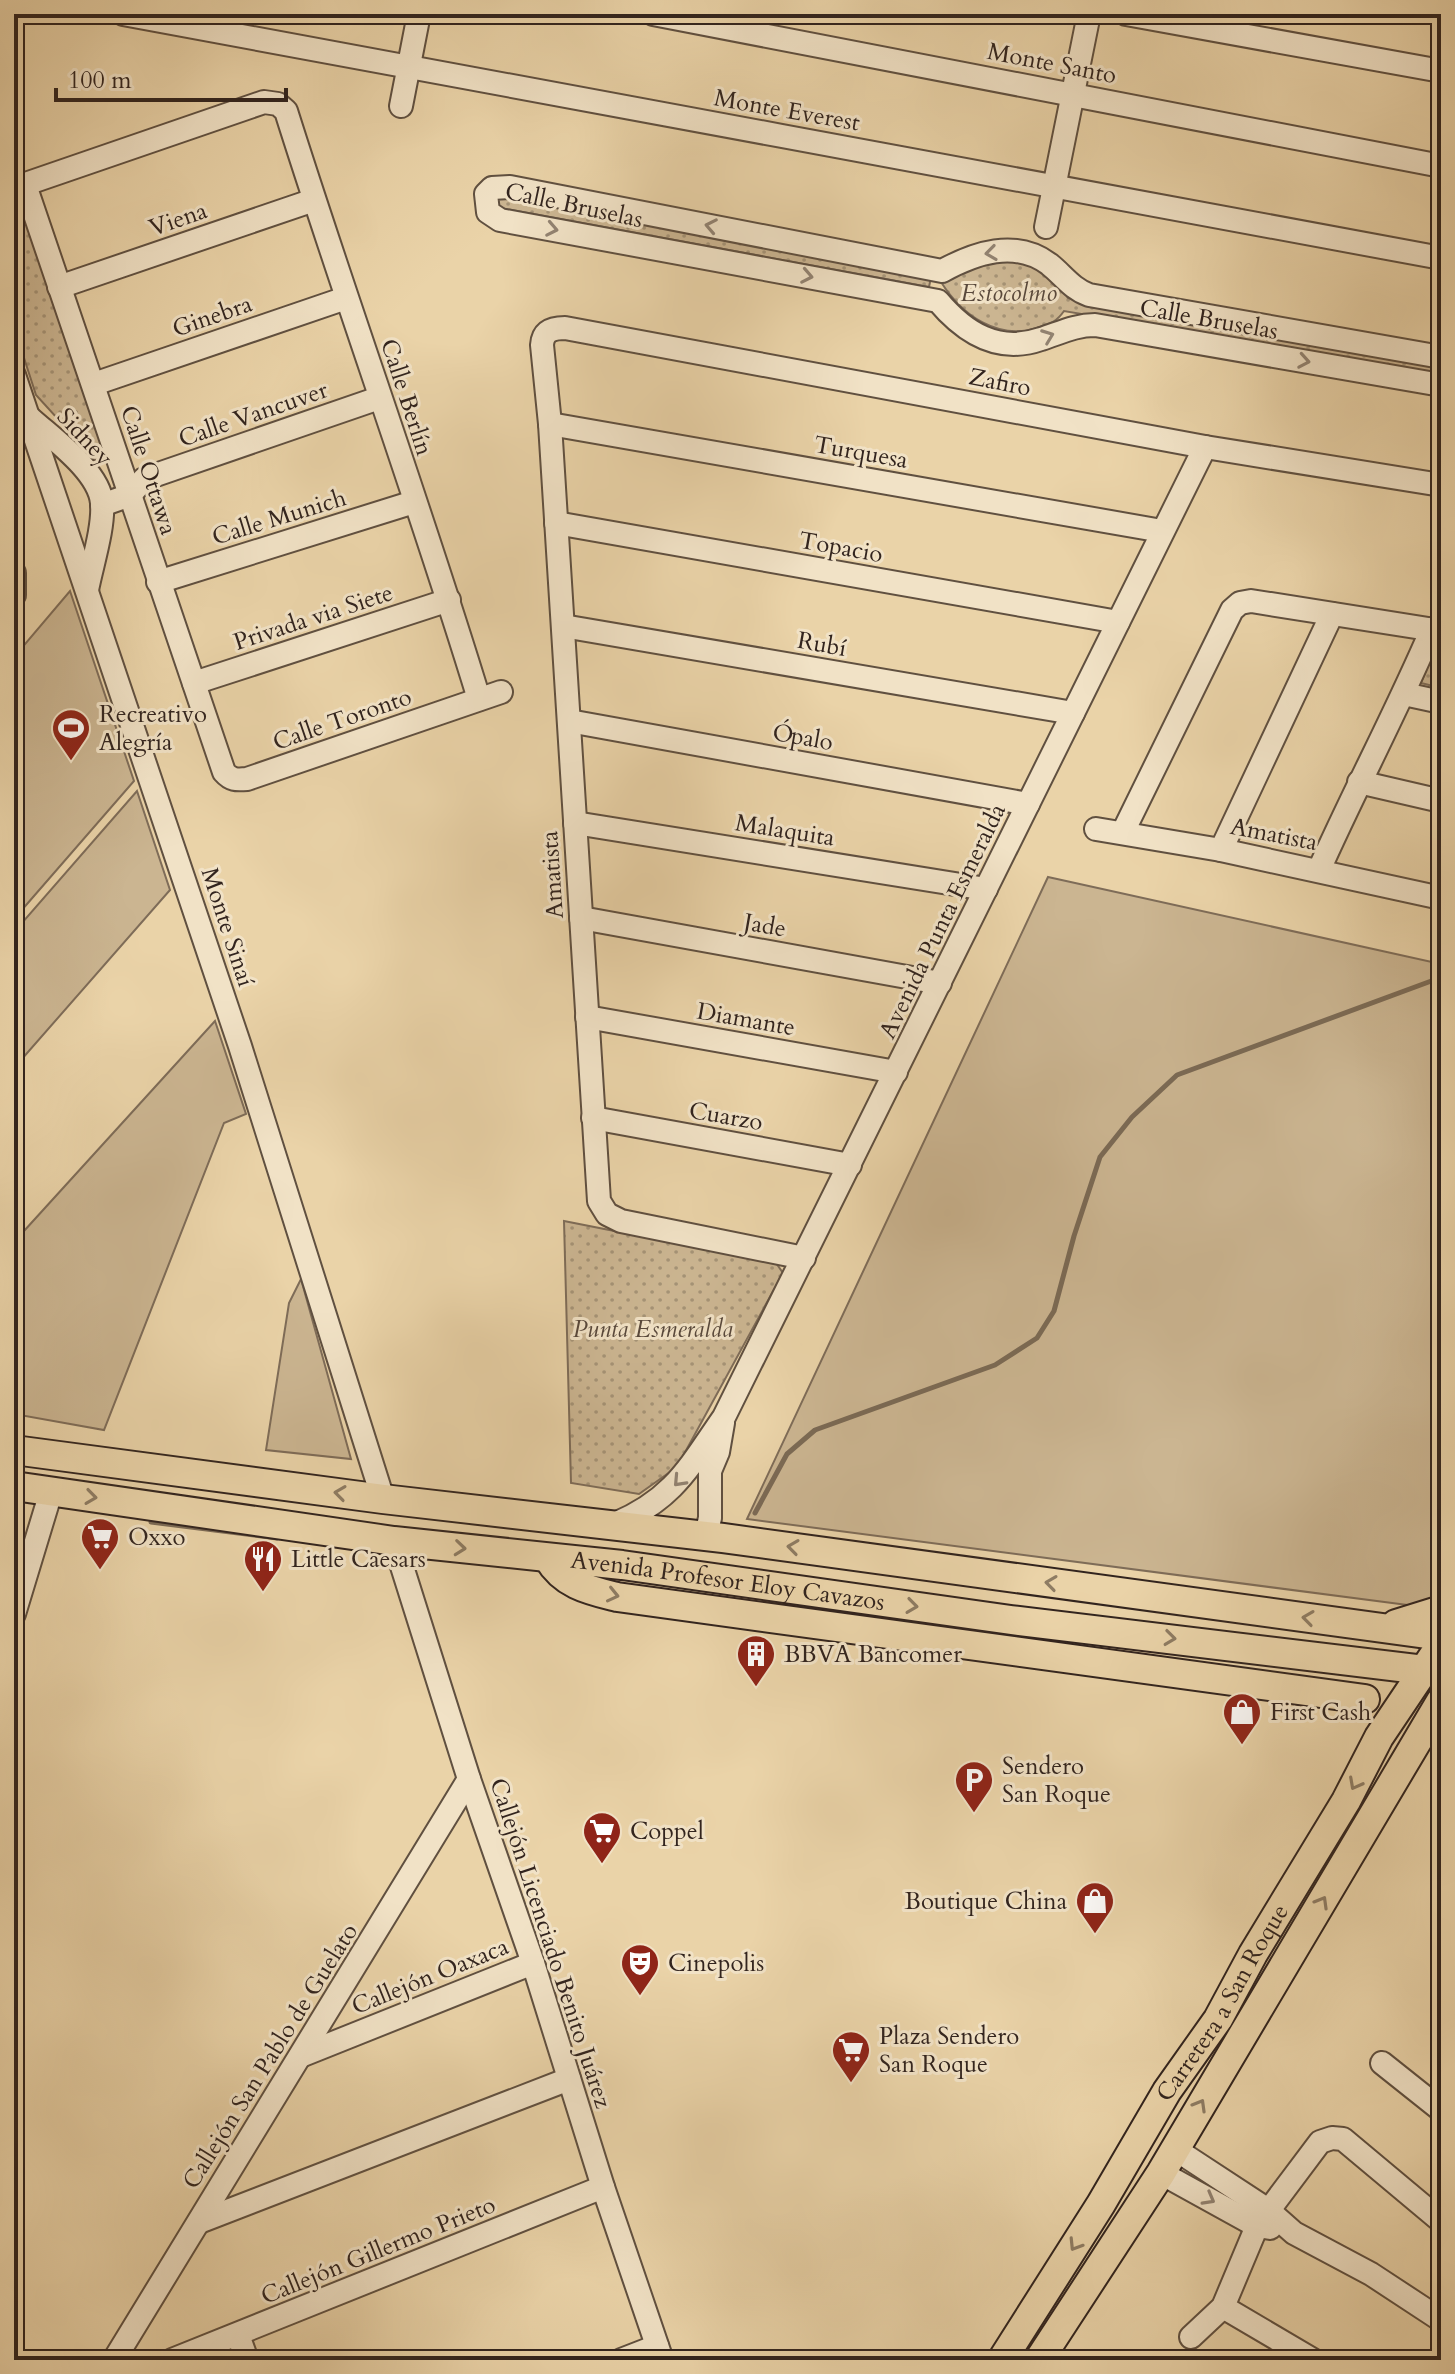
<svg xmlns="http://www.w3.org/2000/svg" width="1455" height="2374" font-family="Cardo,serif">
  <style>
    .grass { fill: #cbb591; stroke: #7e6c58; stroke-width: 2 }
    .park { fill: url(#park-dots); stroke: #7e6c58; stroke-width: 2 }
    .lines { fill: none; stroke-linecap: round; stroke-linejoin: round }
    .stream { stroke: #7b6a55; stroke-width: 5 }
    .minor-casing { stroke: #605040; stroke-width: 26 }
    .major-casing { stroke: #32241e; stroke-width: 32 }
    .minor { stroke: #f1e2c6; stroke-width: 22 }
    .major { stroke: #ead3a8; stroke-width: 28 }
    .oneway { stroke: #928372 }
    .oneway2 { stroke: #8e7c63 }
    .labels { text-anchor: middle; stroke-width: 6; stroke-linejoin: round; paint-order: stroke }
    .street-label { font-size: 24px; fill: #32241e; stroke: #f1e2c6 }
    .park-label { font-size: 24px; font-style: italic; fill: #58483b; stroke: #f1e2c6 }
    .poi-label { font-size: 24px; fill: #32241e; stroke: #f1e2c6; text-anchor: start }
  </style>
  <defs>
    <pattern id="park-dots" width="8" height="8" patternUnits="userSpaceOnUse" patternTransform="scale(2)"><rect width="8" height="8" fill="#cbb591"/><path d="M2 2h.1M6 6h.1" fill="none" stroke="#a59376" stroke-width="1.8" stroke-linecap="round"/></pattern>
  </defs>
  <rect width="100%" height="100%" fill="#ead3a8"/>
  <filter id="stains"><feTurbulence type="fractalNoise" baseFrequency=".0025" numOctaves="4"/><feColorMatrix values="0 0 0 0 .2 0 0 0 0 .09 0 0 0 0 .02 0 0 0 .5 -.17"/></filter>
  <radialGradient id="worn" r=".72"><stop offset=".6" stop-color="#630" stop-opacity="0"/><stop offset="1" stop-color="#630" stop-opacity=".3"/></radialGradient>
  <g class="grass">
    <polygon points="70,591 134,781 14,919 14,657"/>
    <polygon points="137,791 170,890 14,1068 14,932"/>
    <polygon points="1048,877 1441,964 1441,1604 1438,1609 747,1519"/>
    <polygon points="215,1021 246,1114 224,1123 104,1430 14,1414 14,1242"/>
    <polygon points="301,1279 351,1459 266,1450 289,1303"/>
  </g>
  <g class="park">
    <polygon points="496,191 931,277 929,287 501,208 493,201"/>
    <polygon points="20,196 110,460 98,463 36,395 14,327 14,198"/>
    <path d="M 1007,255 L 1043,264 L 1068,298 L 1441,363 L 1441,374 L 1064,311 C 1057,321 1052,323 1040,327 C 998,342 962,315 941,282 Z"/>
    <polygon points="1437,643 1441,644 1441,688 1421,683"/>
    <polygon points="564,1221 776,1263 783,1273 677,1467 639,1494 571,1483"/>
  </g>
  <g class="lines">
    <g class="stream">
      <polyline points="755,1513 787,1454 815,1430 995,1365 1037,1338 1054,1311 1074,1236 1100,1157 1132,1117 1177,1075 1434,980 1441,975"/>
      <polyline points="151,1522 277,1538"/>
      <polyline points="14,1542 16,1535"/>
    </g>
    <defs>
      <g id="minor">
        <path d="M 123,14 C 562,98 1002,174 1441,258"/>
        <polyline points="653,14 1441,166"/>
        <polyline points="1126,14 1441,71"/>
        <polyline points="401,106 419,14"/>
        <path d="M 25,185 L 224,772 C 231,780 236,780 247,779 L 501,692"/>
        <path d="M 14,188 L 264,102 L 278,104 L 286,111 C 348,308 419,502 479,699"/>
        <polyline points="1046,227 1089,14"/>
        <polyline points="59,287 314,200"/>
        <path d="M 1441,357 L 1089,295 C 1072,289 1063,275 1049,264 C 1015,239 975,253 942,271 L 510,187 L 492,188 L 486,194 L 488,212 L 500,220 L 938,301 C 965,333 998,354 1041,339 C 1060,333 1075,325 1095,325 L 1441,385"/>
        <polyline points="14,375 240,1046 383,1499"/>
        <polyline points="94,384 346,298"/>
        <path d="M 30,418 C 53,439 99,471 102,503 C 104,528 92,564 87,590"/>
        <polyline points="550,424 1162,531"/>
        <polyline points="102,505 130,495 144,479 379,398"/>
        <polyline points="556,523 1118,622"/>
        <polyline points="14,573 14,595"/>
        <polyline points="158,582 414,502"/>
        <polyline points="563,626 1073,713"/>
        <polyline points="194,683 449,600"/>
        <polyline points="1404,694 1441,702"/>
        <polyline points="569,721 1028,804"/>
        <polyline points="1359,782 1441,801"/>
        <polyline points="575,823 986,889"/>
        <polyline points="1096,829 1221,850 1441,898"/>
        <polyline points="1123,832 1232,610 1240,603 1251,601 1441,631"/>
        <polyline points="1221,850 1332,614"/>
        <path d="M 1319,870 C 1355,789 1397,711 1432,629"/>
        <polyline points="581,918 940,983"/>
        <polyline points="587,1017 896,1072"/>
        <polyline points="593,1118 850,1165"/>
        <path d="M 804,1258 L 621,1221 L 607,1214 L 599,1201 L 550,424 L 542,345 C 543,331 552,328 565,328 L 1205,447 L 1441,485"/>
        <path d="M 615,1524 C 674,1499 689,1467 724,1417 L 1205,447"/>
        <polyline points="706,1535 710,1518 710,1471 718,1452 723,1423"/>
        <polyline points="394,1541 469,1779 533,1963 603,2187 662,2360"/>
        <polyline points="14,1614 51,1492"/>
        <polyline points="303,2055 533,1963"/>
        <polyline points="1382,2063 1441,2110"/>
        <polyline points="1175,2149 1268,2210 1294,2233 1371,2274 1441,2320"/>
        <polyline points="1161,2173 1257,2226 1270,2228"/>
        <polyline points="199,2222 569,2079"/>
        <polyline points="1223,2307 1313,2360"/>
        <polyline points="238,2335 247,2360"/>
        <polyline points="1191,2337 1223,2307 1257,2226 1320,2142 1332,2138 1343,2139 1441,2221"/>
        <polyline points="114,2360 469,1779"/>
        <polyline points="172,2360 603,2187"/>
        <polyline points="621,2360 657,2346"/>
      </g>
      <g id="major">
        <polyline points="14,1450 383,1499 723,1538 1441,1636"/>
        <path id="s1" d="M 14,1486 L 394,1541 L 622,1565 L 1011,1620 L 1441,1672"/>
        <path d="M 548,1558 C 564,1585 589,1590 617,1597 L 1365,1699"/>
        <polyline points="1396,1624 1441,1610"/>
        <path id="s2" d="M 1002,2360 L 1101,2204 L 1167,2091 L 1218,2019 L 1253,1954 L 1346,1801 L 1379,1737 L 1434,1655"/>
        <polyline points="1039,2360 1161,2173 1441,1701"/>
      </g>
    </defs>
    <use href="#minor" class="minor-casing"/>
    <use href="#major" class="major-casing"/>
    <use href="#minor" class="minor"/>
    <use href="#major" class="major"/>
  </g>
  <defs><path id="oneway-chevron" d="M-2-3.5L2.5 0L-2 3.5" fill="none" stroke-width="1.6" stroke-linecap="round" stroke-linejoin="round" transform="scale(2)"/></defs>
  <g class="oneway">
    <use href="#oneway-chevron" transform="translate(711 226) rotate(-169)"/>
    <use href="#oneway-chevron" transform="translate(552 229) rotate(11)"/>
    <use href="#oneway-chevron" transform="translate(991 253) rotate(172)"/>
    <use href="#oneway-chevron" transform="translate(807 276) rotate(11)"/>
    <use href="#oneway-chevron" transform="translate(1048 336) rotate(-21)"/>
    <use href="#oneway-chevron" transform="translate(1304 361) rotate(10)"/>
    <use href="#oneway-chevron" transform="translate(679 1481) rotate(133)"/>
    <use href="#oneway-chevron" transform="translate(1209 2199) rotate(29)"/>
  </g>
  <g class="oneway2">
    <use href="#oneway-chevron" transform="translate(340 1493) rotate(-172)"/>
    <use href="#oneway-chevron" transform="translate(91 1497) rotate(8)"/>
    <use href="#oneway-chevron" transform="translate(793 1547) rotate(-172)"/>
    <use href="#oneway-chevron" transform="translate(460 1548) rotate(6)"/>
    <use href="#oneway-chevron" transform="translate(1051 1583) rotate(-172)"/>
    <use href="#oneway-chevron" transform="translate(613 1595) rotate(13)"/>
    <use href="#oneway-chevron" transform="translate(912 1606) rotate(8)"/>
    <use href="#oneway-chevron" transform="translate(1308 1618) rotate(-172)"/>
    <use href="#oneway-chevron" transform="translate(1170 1638) rotate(7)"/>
    <use href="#oneway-chevron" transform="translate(1355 1784) rotate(118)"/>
    <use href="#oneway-chevron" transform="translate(1322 1902) rotate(-60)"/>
    <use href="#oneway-chevron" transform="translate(1200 2105) rotate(-60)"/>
    <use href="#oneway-chevron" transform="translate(1075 2245) rotate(122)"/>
  </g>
  <defs>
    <symbol id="stadium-pin" viewBox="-11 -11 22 30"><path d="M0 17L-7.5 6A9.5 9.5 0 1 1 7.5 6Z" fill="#8f2418" stroke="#f1e2c6"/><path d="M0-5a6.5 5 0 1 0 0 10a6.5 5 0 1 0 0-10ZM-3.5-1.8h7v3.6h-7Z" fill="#fff"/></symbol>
    <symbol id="supermarket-pin" viewBox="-11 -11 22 30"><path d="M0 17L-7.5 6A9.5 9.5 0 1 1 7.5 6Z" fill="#8f2418" stroke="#f1e2c6"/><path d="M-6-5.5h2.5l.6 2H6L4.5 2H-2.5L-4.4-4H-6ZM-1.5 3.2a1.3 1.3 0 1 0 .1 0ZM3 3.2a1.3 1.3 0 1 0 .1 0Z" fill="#fff"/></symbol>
    <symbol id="restaurant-pin" viewBox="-11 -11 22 30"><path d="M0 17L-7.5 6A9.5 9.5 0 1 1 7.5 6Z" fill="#8f2418" stroke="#f1e2c6"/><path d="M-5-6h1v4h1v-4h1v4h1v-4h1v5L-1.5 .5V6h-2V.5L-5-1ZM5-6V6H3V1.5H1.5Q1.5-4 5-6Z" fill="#fff"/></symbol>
    <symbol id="building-pin" viewBox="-11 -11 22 30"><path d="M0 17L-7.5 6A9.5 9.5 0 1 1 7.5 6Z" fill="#8f2418" stroke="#f1e2c6"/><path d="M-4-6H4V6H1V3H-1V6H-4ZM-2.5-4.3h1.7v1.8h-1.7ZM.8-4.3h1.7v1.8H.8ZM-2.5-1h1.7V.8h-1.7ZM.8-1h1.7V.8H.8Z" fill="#fff"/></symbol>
    <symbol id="shop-pin" viewBox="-11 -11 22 30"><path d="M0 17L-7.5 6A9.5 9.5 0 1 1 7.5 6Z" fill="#8f2418" stroke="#f1e2c6"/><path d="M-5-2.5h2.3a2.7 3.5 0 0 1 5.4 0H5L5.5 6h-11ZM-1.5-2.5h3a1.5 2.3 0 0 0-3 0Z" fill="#fff"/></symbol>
    <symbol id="parking-pin" viewBox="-11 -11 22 30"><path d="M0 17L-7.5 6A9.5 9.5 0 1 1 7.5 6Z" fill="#8f2418" stroke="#f1e2c6"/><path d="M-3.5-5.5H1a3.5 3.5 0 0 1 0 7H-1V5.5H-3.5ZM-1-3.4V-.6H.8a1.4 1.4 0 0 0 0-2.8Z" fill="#fff"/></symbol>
    <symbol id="theatre-pin" viewBox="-11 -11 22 30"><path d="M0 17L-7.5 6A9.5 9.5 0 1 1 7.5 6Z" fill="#8f2418" stroke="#f1e2c6"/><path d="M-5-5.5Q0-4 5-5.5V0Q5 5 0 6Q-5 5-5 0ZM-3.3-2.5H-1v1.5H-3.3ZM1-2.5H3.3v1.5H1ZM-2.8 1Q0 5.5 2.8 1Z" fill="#fff"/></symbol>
  </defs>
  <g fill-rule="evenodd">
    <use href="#stadium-pin" x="49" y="706" width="44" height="60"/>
    <use href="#supermarket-pin" x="78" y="1515" width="44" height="60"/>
    <use href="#restaurant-pin" x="241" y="1537" width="44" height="60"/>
    <use href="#building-pin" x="734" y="1632" width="44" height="60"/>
    <use href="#shop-pin" x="1220" y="1690" width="44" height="60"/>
    <use href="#parking-pin" x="952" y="1758" width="44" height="60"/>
    <use href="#supermarket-pin" x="580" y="1809" width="44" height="60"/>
    <use href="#shop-pin" x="1073" y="1879" width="44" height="60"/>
    <use href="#theatre-pin" x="618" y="1941" width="44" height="60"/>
    <use href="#supermarket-pin" x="829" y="2028" width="44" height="60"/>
  </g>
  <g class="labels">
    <g class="street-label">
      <text transform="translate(1052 63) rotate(11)" y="8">Monte Santo</text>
      <text transform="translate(787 110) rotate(10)" y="8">Monte Everest</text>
      <text transform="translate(574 205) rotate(12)" y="8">Calle Bruselas</text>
      <text transform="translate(178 219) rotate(-19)" y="8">Viena</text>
      <text transform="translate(212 316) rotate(-19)" y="8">Ginebra</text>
      <text transform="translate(1209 319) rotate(10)" y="8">Calle Bruselas</text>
      <text transform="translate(1000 382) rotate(11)" y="8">Zafiro</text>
      <text transform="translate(407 397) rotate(72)" y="8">Calle Berlín</text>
      <text transform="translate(253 414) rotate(-19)" y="8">Calle Vancuver</text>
      <text transform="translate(85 437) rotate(47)" y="8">Sidney</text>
      <text transform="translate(861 452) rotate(10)" y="8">Turquesa</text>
      <text transform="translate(149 470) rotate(72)" y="8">Calle Ottawa</text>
      <text transform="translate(279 517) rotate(-17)" y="8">Calle Munich</text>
      <text transform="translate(841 547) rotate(10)" y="8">Topacio</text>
      <text transform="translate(313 617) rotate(-18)" y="8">Privada via Siete</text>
      <text transform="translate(822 644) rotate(10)" y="8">Rubí</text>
      <text transform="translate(342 719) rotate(-19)" y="8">Calle Toronto</text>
      <text transform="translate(803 737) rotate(10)" y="8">Ópalo</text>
      <text transform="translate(785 830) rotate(9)" y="8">Malaquita</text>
      <text transform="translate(1274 834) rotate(11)" y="8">Amatista</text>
      <text transform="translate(552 875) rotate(-94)" y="8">Amatista</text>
      <text transform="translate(942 921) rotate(-64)" y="8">Avenida Punta Esmeralda</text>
      <text transform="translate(765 925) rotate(10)" y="8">Jade</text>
      <text transform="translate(228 927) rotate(72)" y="8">Monte Sinaí</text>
      <text transform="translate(746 1019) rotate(10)" y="8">Diamante</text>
      <text transform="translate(726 1116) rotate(10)" y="8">Cuarzo</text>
      <text dy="8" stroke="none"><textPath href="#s1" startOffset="720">Avenida Profesor Eloy Cavazos</textPath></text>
      <text transform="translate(551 1943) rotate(72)" y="8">Callejón Licenciado Benito Juárez</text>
      <text transform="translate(430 1976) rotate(-22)" y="8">Callejón Oaxaca</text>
      <text dy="8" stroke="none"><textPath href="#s2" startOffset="420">Carretera a San Roque</textPath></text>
      <text transform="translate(270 2056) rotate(-58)" y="8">Callejón San Pablo de Guelato</text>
      <text transform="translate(378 2250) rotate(-22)" y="8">Callejón Gillermo Prieto</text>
    </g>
    <g class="park-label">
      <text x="1009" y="301">Estocolmo</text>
      <text x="653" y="1337">Punta Esmeralda</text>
    </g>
    <g class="poi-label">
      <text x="99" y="722">Recreativo<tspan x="99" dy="28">Alegría</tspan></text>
      <text x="128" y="1545">Oxxo</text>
      <text x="291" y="1567">Little Caesars</text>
      <text x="784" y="1662">BBVA Bancomer</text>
      <text x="1270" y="1720">First Cash</text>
      <text x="1002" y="1774">Sendero<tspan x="1002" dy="28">San Roque</tspan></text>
      <text x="630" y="1839">Coppel</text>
      <text x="1067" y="1909" text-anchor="end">Boutique China</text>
      <text x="668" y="1971">Cinepolis</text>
      <text x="879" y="2044">Plaza Sendero<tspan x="879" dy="28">San Roque</tspan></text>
    </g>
  </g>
  <rect width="1455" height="2374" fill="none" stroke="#ead3a8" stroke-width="48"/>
  <rect x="16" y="16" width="1423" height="2342" fill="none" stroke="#32241e" stroke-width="4"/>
  <rect x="24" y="24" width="1407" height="2326" fill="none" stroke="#32241e" stroke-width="2"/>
  <path d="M56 88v12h230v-12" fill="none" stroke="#32241e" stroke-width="4"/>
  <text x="68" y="88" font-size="24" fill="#32241e" stroke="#f1e2c6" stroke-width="6" paint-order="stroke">100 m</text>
  <rect width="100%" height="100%" filter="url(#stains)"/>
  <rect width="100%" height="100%" fill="url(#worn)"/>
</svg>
